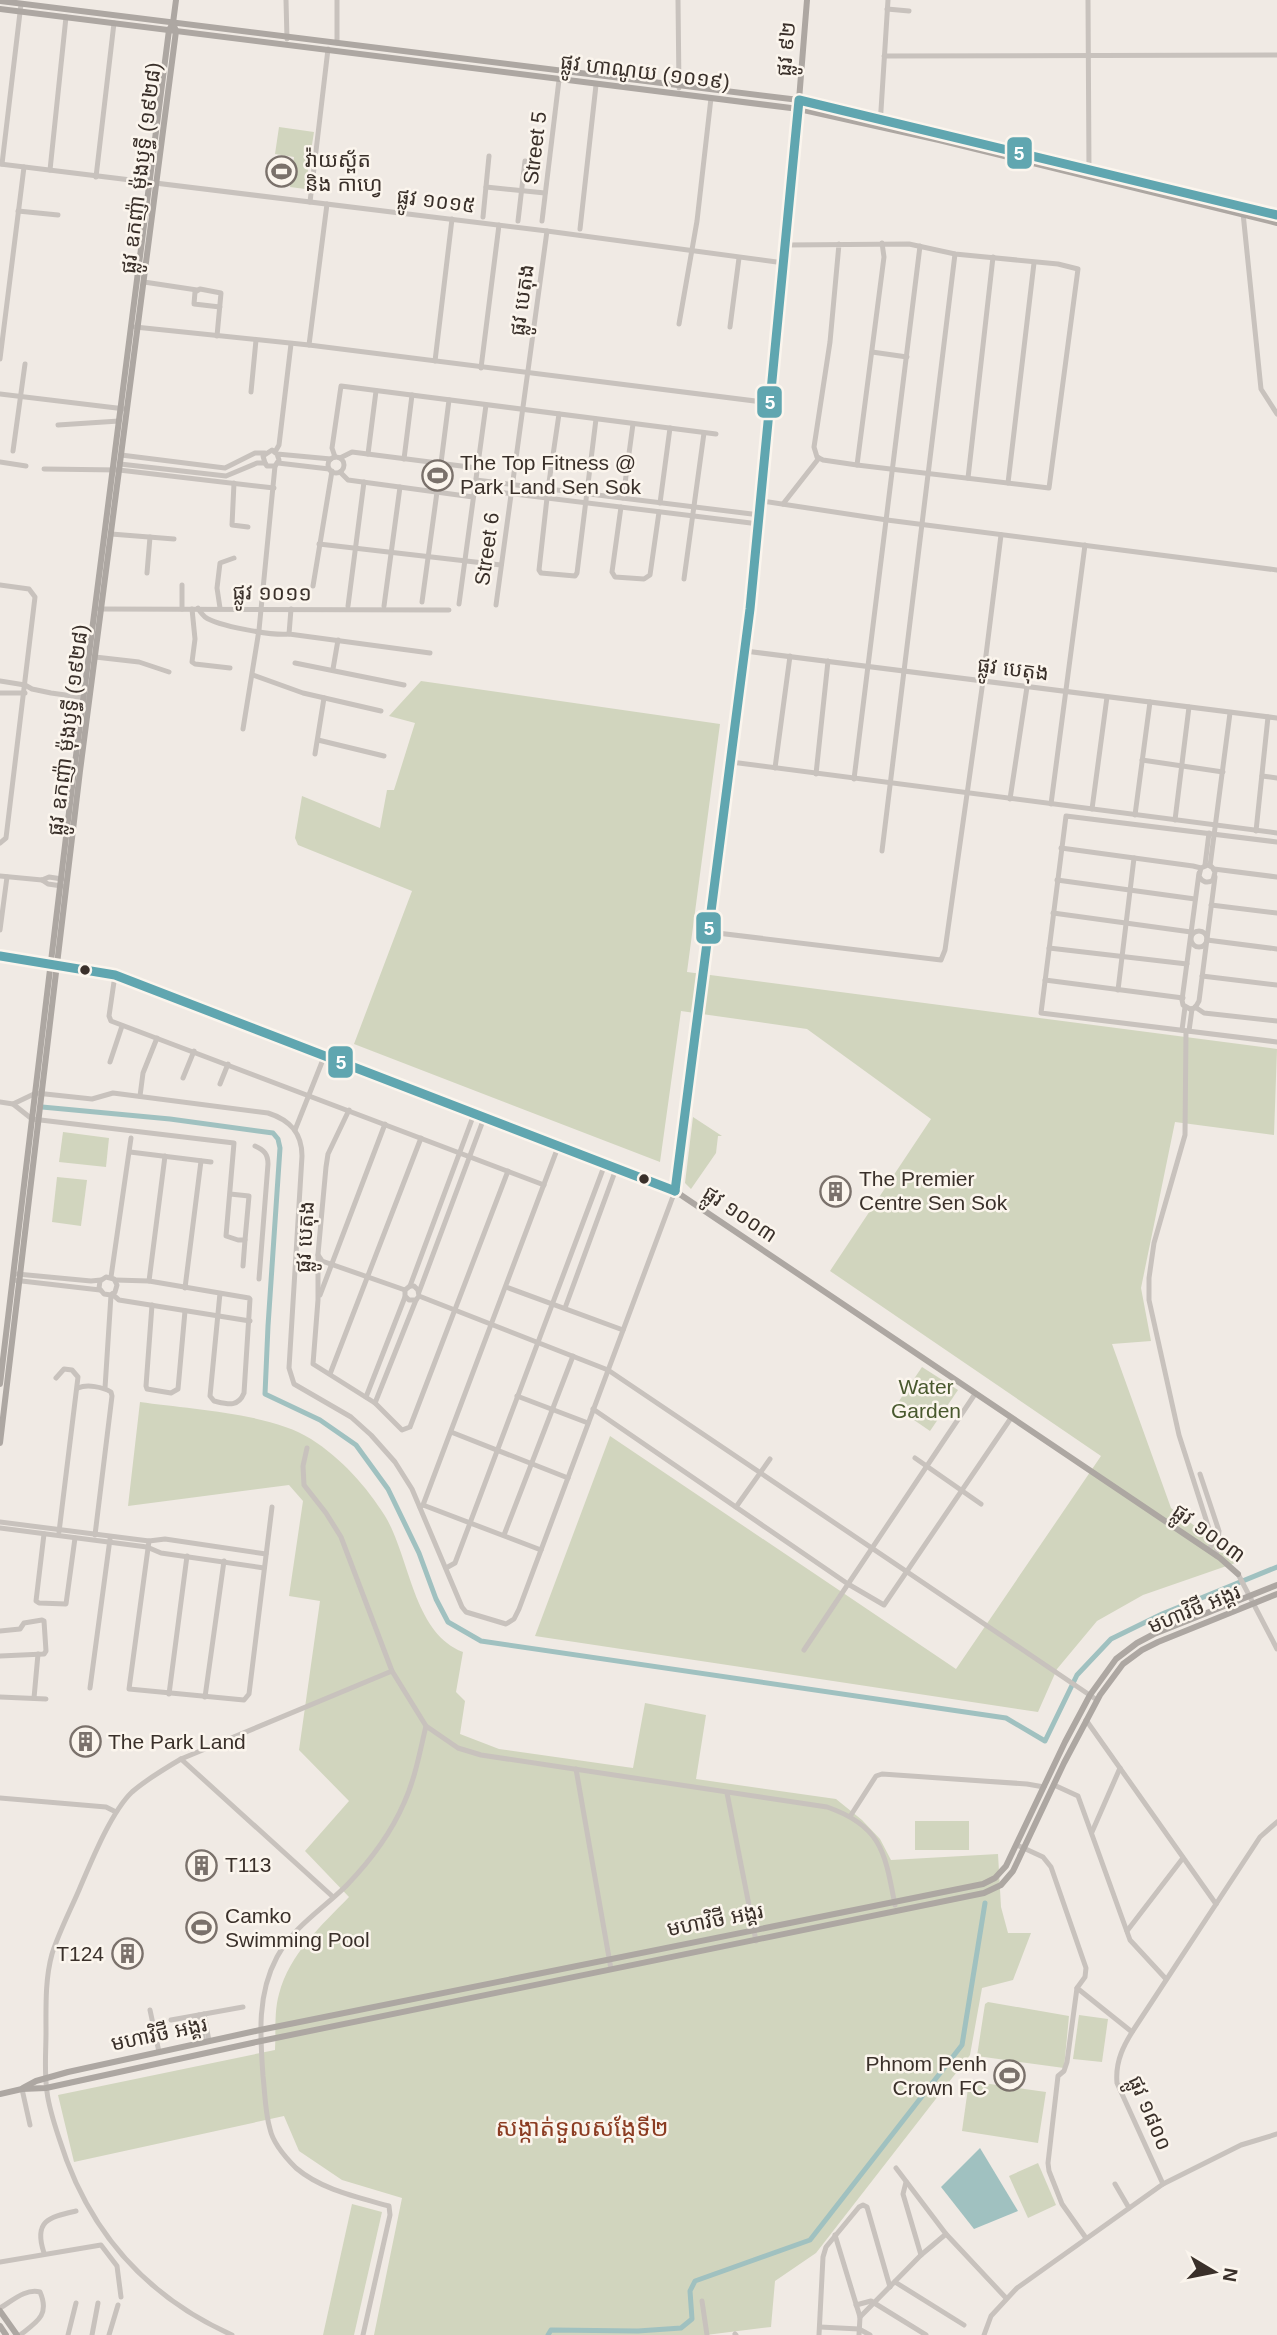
<svg xmlns="http://www.w3.org/2000/svg" width="1277" height="2335" font-family="Arial,'Noto Sans Khmer',sans-serif">
  <style>
    .green { fill: #d1d5be }
    .water { fill: #a0c1c0 }
    .lines { fill: none; stroke-linecap: round; stroke-linejoin: round }
    .canal { stroke: #a0c1c0; stroke-width: 5 }
    .minor { stroke: #c8c2bd; stroke-width: 5 }
    .major { stroke: #ada7a2; stroke-width: 6 }
    .bus-1-casing { stroke: #fbf5ed; stroke-width: 14 }
    .bus-1 { stroke: #60a6b0; stroke-width: 9 }
    .bus-dot { fill: #3a302a; stroke: #fbf5ed; stroke-width: 2.5 }
    .labels { text-anchor: middle; stroke-width: 5; stroke-linejoin: round; paint-order: stroke }
    .street-label { font-size: 21px; fill: #3a302a; stroke: #fbf5ed }
    .poi-label { font-size: 21px; fill: #3a302a; stroke: #fbf5ed; text-anchor: start }
    .park-label { font-size: 21px; fill: #49592e; stroke: #fbf5ed }
    .quarter-label { font-size: 24px; fill: #8b3c22; stroke: #fbf5ed }
    .line-badge { stroke: #fbf5ed; stroke-width: 2.5 }
    .badge-label { font-size: 19px; text-anchor: middle; font-weight: bold; fill: #fff }
  </style>
  <rect width="100%" height="100%" fill="#f0eae4"/>
  <g class="green">
    <polygon points="279,127 314,132 305,189 290,187 294,157 275,154"/>
    <polygon points="421,681 720,724 687,972 1277,1049 1274,1135 1175,1122 1141,1288 1151,1341 1112,1344 1171,1508 1241,1561 1143,1595 1097,1621 1057,1669 1038,1712 535,1636 610,1436 956,1669 1101,1456 830,1271 931,1119 807,1029 681,1011 660,1162 354,1044 412,891 298,845 295,838 302,796 380,828 387,790 394,790 415,723 389,716"/>
    <polygon points="693,1117 722,1136 718,1136 716,1153 691,1189 685,1183"/>
    <polygon points="63,1132 109,1138 106,1167 59,1162"/>
    <polygon points="57,1177 87,1180 81,1226 52,1222"/>
    <polygon points="922,1367 958,1390 930,1431 895,1407"/>
    <path d="M 140,1402 C 188,1409 271,1413 311,1439 C 341,1458 367,1487 385,1516 C 410,1557 413,1633 463,1652 L 456,1692 L 465,1701 L 460,1734 L 499,1749 L 633,1768 L 645,1703 L 706,1715 L 696,1779 L 836,1799 L 862,1820 L 880,1839 L 891,1860 L 998,1854 L 1001,1907 L 1008,1933 L 1031,1933 L 1013,1980 L 982,1988 L 970,2055 L 816,2253 L 775,2281 L 771,2327 L 706,2335 L 374,2335 L 402,2198 L 342,2180 L 299,2151 L 284,2116 L 74,2162 L 58,2095 L 275,2050 C 276,2032 274,2011 279,1994 C 290,1953 321,1926 349,1897 L 305,1851 L 349,1801 L 299,1750 L 320,1601 L 289,1596 L 303,1501 L 289,1485 L 128,1506 Z"/>
    <rect x="915" y="1821" width="54" height="29"/>
    <polygon points="988,2002 1069,2016 1064,2068 977,2056 985,2004"/>
    <polygon points="1079,2015 1108,2019 1102,2062 1073,2059"/>
    <polygon points="969,2081 1046,2092 1038,2143 962,2131"/>
    <polygon points="1038,2163 1056,2205 1028,2218 1009,2176"/>
    <polygon points="352,2204 382,2212 354,2335 323,2335"/>
  </g>
  <polygon class="water" points="980,2148 1018,2211 974,2229 941,2187"/>
  <g class="lines">
    <g class="canal">
      <polyline points="42,1107 170,1119 273,1133 278,1139 280,1148 268,1326 265,1394 320,1420 356,1445 388,1489 419,1553 436,1599 448,1622 481,1641 1006,1718 1045,1741 1077,1675 1111,1639 1162,1614 1277,1567"/>
      <polyline points="548,2335 551,2330 638,2331 681,2328 692,2319 690,2291 695,2281 810,2240 962,2045 985,1903"/>
    </g>
    <g class="minor">
      <polyline points="286,0 287,39"/>
      <polyline points="678,0 679,88"/>
      <polyline points="1088,0 1089,172"/>
      <polyline points="887,9 909,11"/>
      <polyline points="337,43 337,0"/>
      <polyline points="884,56 1277,55"/>
      <polyline points="880,126 888,0"/>
      <polyline points="0,164 547,231 784,263"/>
      <polyline points="2,164 21,4"/>
      <polyline points="50,170 66,17"/>
      <polyline points="96,177 114,23"/>
      <polyline points="486,187 545,193"/>
      <polyline points="310,202 328,49"/>
      <polyline points="18,211 58,215"/>
      <polyline points="1243,213 1261,389 1277,414"/>
      <polyline points="483,217 489,156"/>
      <polyline points="518,221 525,161"/>
      <polyline points="542,221 559,80"/>
      <polyline points="580,229 596,85"/>
      <polyline points="786,245 909,244 955,254 1058,264 1078,269 1049,488 857,465 823,460 817,457 814,447 830,342 839,244"/>
      <polyline points="144,282 197,290"/>
      <polyline points="679,324 697,221 711,98"/>
      <polyline points="135,327 309,345 771,403"/>
      <polyline points="730,327 739,258"/>
      <polyline points="217,336 221,293 200,289 195,292 194,304 220,307"/>
      <polyline points="309,345 327,204"/>
      <polyline points="872,352 907,357"/>
      <polyline points="0,359 24,167"/>
      <polyline points="435,361 452,219"/>
      <polyline points="481,368 499,225"/>
      <polyline points="251,392 256,340"/>
      <polyline points="0,394 125,409"/>
      <polyline points="58,425 119,421"/>
      <polyline points="13,451 25,364"/>
      <polyline points="275,452 279,445 291,344"/>
      <polyline points="277,454 279,460 275,466 267,466 265,463 263,456 272,450 277,454 331,459"/>
      <polyline points="368,454 376,391"/>
      <polyline points="121,455 225,468 255,453 265,453"/>
      <polyline points="335,457 332,448 341,386 716,434"/>
      <circle cx="336" cy="465" r="8"/>
      <polyline points="340,458 352,452 477,468"/>
      <polyline points="404,459 412,395"/>
      <polyline points="0,462 26,466"/>
      <polyline points="278,463 329,469"/>
      <polyline points="441,463 449,400"/>
      <polyline points="120,464 226,476 257,463 265,463"/>
      <polyline points="857,465 884,257 882,243"/>
      <polyline points="44,469 119,470 274,488"/>
      <polyline points="340,472 348,480 473,497"/>
      <polyline points="968,478 993,257"/>
      <polyline points="476,480 760,515"/>
      <polyline points="234,483 232,525 248,527"/>
      <polyline points="1008,483 1034,263"/>
      <polyline points="474,489 759,524"/>
      <polyline points="548,489 559,414"/>
      <polyline points="547,498 539,570 541,573 575,576 577,573 596,419"/>
      <polyline points="623,498 633,424"/>
      <polyline points="762,501 887,520 1277,570"/>
      <polyline points="660,503 670,428"/>
      <polyline points="783,504 819,458"/>
      <polyline points="621,507 612,572 615,577 644,579 650,575 659,512"/>
      <polyline points="111,534 174,539"/>
      <polyline points="319,544 501,565"/>
      <polyline points="147,573 150,537"/>
      <polyline points="684,579 704,433"/>
      <polyline points="0,585 29,589 35,597 6,838 0,843"/>
      <polyline points="313,586 332,471"/>
      <polyline points="422,602 437,492"/>
      <polyline points="459,604 486,405"/>
      <polyline points="496,605 547,231"/>
      <polyline points="348,606 364,482"/>
      <polyline points="384,606 400,487"/>
      <path d="M 198,608 C 199,611 203,615 205,617 C 217,626 274,636 289,634"/>
      <polyline points="220,608 217,588 220,563 234,558"/>
      <polyline points="99,609 449,610"/>
      <polyline points="182,609 182,585"/>
      <polyline points="192,609 195,639 192,662 195,664 230,668"/>
      <polyline points="291,609 289,634 430,653"/>
      <polyline points="745,651 1277,718"/>
      <polyline points="95,657 139,662 169,672"/>
      <polyline points="295,663 404,685"/>
      <polyline points="333,669 338,640"/>
      <polyline points="984,671 1001,535"/>
      <polyline points="253,675 303,693 381,711"/>
      <polyline points="0,681 25,685 32,689 51,693 87,698"/>
      <polyline points="0,693 25,693"/>
      <polyline points="243,729 259,630 275,466"/>
      <polyline points="318,740 384,756"/>
      <polyline points="315,754 324,698"/>
      <polyline points="1142,760 1223,772"/>
      <polyline points="731,762 1277,833"/>
      <polyline points="775,768 790,656"/>
      <polyline points="816,774 828,661"/>
      <polyline points="1262,776 1277,778"/>
      <polyline points="854,779 920,246"/>
      <polyline points="1010,799 1027,687"/>
      <polyline points="1051,804 1085,545"/>
      <polyline points="1092,809 1107,697"/>
      <polyline points="1135,815 1150,702"/>
      <polyline points="1175,820 1189,707"/>
      <polyline points="1256,831 1268,717"/>
      <polyline points="1277,842 1066,816 1041,1013 1277,1042"/>
      <path d="M 1061,848 L 1193,866 L 1201,868 L 1208,865 L 1212,867 L 1215,872 L 1213,880 C 1207,884 1202,882 1199,876 L 1201,868"/>
      <polyline points="882,851 955,254"/>
      <polyline points="1205,865 1209,833"/>
      <polyline points="1210,866 1230,713"/>
      <polyline points="1214,869 1277,877"/>
      <polyline points="1199,873 1182,1000 1183,1005 1190,1009 1195,1008 1199,1001 1215,877"/>
      <polyline points="0,876 42,880 49,877 62,879"/>
      <polyline points="42,880 48,884 62,886"/>
      <polyline points="1057,880 1195,899"/>
      <polyline points="1211,905 1277,913"/>
      <polyline points="1053,913 1191,932"/>
      <polyline points="0,930 7,877"/>
      <circle cx="1199" cy="939" r="8"/>
      <polyline points="709,932 941,960 945,950 983,681"/>
      <polyline points="1207,940 1277,949"/>
      <polyline points="1049,948 1187,964"/>
      <polyline points="0,956 52,964"/>
      <polyline points="115,975 109,1016 111,1021 544,1185"/>
      <polyline points="1202,976 1277,985"/>
      <polyline points="1045,980 1183,998"/>
      <polyline points="1118,990 1134,858"/>
      <polyline points="1195,1007 1204,1013 1277,1021"/>
      <polyline points="1182,1030 1185,1007"/>
      <polyline points="1186,1031 1185,1135 1154,1243 1149,1278 1149,1300 1179,1435 1211,1535 1212,1543 1209,1551"/>
      <polyline points="1189,1031 1192,1009"/>
      <polyline points="110,1062 122,1026"/>
      <polyline points="183,1078 194,1051"/>
      <polyline points="220,1084 228,1064"/>
      <polyline points="140,1096 143,1073 157,1038"/>
      <polyline points="0,1102 13,1104 32,1119 234,1143 226,1236 238,1240 245,1240 249,1196 230,1194"/>
      <path d="M 13,1104 L 36,1093 L 92,1099 L 113,1093 L 268,1113 C 290,1120 302,1133 302,1156 L 289,1368 L 294,1384 L 351,1417 L 371,1435 L 395,1462 L 412,1489 L 462,1607 L 466,1612 L 506,1624 L 514,1619 L 519,1609 L 675,1191"/>
      <polyline points="349,1110 328,1154 326,1167 318,1254 318,1300 313,1364 375,1403 402,1430 410,1427 508,1171"/>
      <polyline points="295,1130 324,1057"/>
      <path d="M 255,1146 C 264,1150 268,1154 268,1164 L 259,1279"/>
      <polyline points="130,1152 211,1162"/>
      <polyline points="318,1255 322,1261 405,1290"/>
      <polyline points="243,1266 245,1240"/>
      <polyline points="17,1274 91,1281 101,1280"/>
      <polyline points="111,1277 131,1138"/>
      <polyline points="13,1280 100,1290"/>
      <path d="M 115,1280 L 149,1281 L 249,1298 L 250,1299 L 244,1393 C 238,1408 227,1404 214,1401 L 210,1396 L 220,1293"/>
      <polyline points="149,1281 165,1156"/>
      <polyline points="410,1286 474,1114"/>
      <polyline points="506,1287 623,1330"/>
      <polyline points="185,1288 201,1161"/>
      <polyline points="419,1292 484,1118"/>
      <polyline points="112,1294 119,1300 250,1321"/>
      <polyline points="320,1295 385,1124"/>
      <polyline points="419,1296 416,1300 409,1300 405,1296 405,1290 410,1286 414,1286 418,1290 419,1296 608,1370 1097,1700"/>
      <polyline points="152,1305 146,1386 147,1389 171,1393 178,1389 185,1311"/>
      <polyline points="565,1308 616,1169"/>
      <polyline points="330,1374 421,1138"/>
      <polyline points="56,1378 64,1369 72,1370 78,1377 59,1532"/>
      <path d="M 78,1388 C 87,1384 103,1387 111,1392 L 112,1396 L 95,1535"/>
      <polyline points="105,1388 111,1295 115,1292 117,1285 114,1279 106,1277 100,1281 99,1288 104,1294 111,1295"/>
      <polyline points="517,1396 588,1423"/>
      <polyline points="366,1397 405,1297"/>
      <polyline points="375,1403 416,1300"/>
      <polyline points="593,1409 848,1584 884,1605 1011,1418"/>
      <polyline points="451,1432 568,1478"/>
      <path d="M 307,1448 L 303,1466 L 304,1485 L 326,1513 L 341,1537 L 392,1671 L 426,1726 C 420,1751 415,1779 404,1803 C 391,1833 370,1861 347,1885 C 323,1909 294,1926 277,1957 C 257,1994 260,2035 263,2076 C 265,2093 265,2112 270,2129 C 273,2143 286,2158 296,2168 C 322,2190 357,2197 389,2206 L 390,2215 L 363,2335"/>
      <polyline points="915,1458 981,1504"/>
      <polyline points="1200,1474 1219,1531 1216,1556"/>
      <polyline points="423,1505 541,1550"/>
      <polyline points="420,1507 423,1505 558,1147"/>
      <polyline points="736,1507 770,1459"/>
      <polyline points="0,1522 149,1541 165,1539 266,1554"/>
      <polyline points="0,1528 147,1547 161,1553 264,1568"/>
      <polyline points="44,1534 36,1601 39,1603 66,1604 75,1538"/>
      <polyline points="504,1535 573,1356"/>
      <polyline points="149,1541 129,1689 244,1700 249,1694 272,1507"/>
      <polyline points="446,1568 455,1563 605,1164"/>
      <polyline points="1238,1574 1277,1649"/>
      <polyline points="0,1631 20,1629 24,1623 42,1620 44,1621 46,1651 44,1654 0,1656"/>
      <polyline points="804,1650 975,1394"/>
      <polyline points="90,1688 110,1539"/>
      <polyline points="169,1694 187,1556"/>
      <polyline points="0,1697 46,1699"/>
      <polyline points="205,1697 224,1561"/>
      <polyline points="34,1698 38,1654"/>
      <polyline points="1086,1720 1216,1904"/>
      <path d="M 426,1726 L 458,1748 L 481,1755 L 827,1807 C 882,1826 885,1853 895,1905"/>
      <polyline points="181,1759 332,1896"/>
      <polyline points="576,1769 611,1969"/>
      <polyline points="1054,1785 1078,1796 1130,1940 1166,1979"/>
      <polyline points="727,1793 756,1941"/>
      <polyline points="0,1798 106,1807 116,1812"/>
      <polyline points="851,1815 876,1776 882,1774 1027,1784 1044,1787"/>
      <polyline points="1092,1832 1120,1768"/>
      <polyline points="1017,1845 1043,1857 1051,1867 1086,1968 1085,1977 1077,1988 1132,2032"/>
      <polyline points="1127,1931 1183,1858"/>
      <polyline points="1077,1988 1067,2062 1064,2071 1058,2076 1048,2163 1049,2171 1062,2204 1086,2238"/>
      <polyline points="150,2010 159,2052"/>
      <polyline points="204,2014 209,2041"/>
      <polyline points="199,2015 204,2042"/>
      <polyline points="171,2020 243,2007"/>
      <polyline points="22,2089 30,2125"/>
      <polyline points="896,2168 946,2234 1006,2298"/>
      <polyline points="906,2182 903,2194 921,2255"/>
      <polyline points="1115,2184 1129,2208"/>
      <polyline points="1163,2184 1241,2145 1277,2134"/>
      <polyline points="835,2235 860,2317 859,2335"/>
      <path d="M 44,2253 C 33,2220 50,2217 76,2211"/>
      <polyline points="0,2262 101,2245 117,2266 121,2297"/>
      <polyline points="895,2282 964,2325"/>
      <polyline points="702,2301 707,2335"/>
      <polyline points="856,2305 871,2301 926,2335"/>
      <path d="M 0,2308 C 12,2301 26,2288 40,2292 C 50,2315 37,2322 20,2335"/>
      <polyline points="860,2317 921,2255 946,2234"/>
      <polyline points="820,2327 859,2329 870,2335"/>
      <polyline points="735,2334 736,2335"/>
      <polyline points="68,2335 76,2303"/>
      <polyline points="92,2335 98,2303"/>
      <polyline points="109,2335 118,2305"/>
      <path d="M 232,2335 C 145,2296 87,2229 59,2138 C 54,2123 49,2108 47,2092 C 44,2072 46,2052 46,2033 C 46,2007 45,1979 52,1954 C 59,1932 70,1911 79,1890 C 91,1862 111,1812 132,1792 C 147,1779 164,1769 181,1759 L 392,1671"/>
      <polyline points="819,2335 823,2257 826,2247 859,2207 863,2205 867,2207 890,2287"/>
      <path d="M 984,2335 L 991,2316 L 1017,2288 L 1163,2184 L 1117,2083 C 1115,2061 1124,2044 1136,2026 L 1260,1837 L 1277,1822"/>
    </g>
    <g class="major">
      <polyline points="0,1 799,100 1277,215"/>
      <polyline points="0,9 799,109 939,140 1277,223"/>
      <polyline points="799,100 807,0"/>
      <polyline points="57,965 115,975 675,1191 1220,1558 1238,1574"/>
      <polyline points="675,1191 750,609 799,109"/>
      <polyline points="0,1384 73,779 169,30 173,23 176,0"/>
      <polyline points="0,1443 80,771 176,31 173,23"/>
      <polyline points="23,2088 36,2081 68,2072 260,2030 983,1884 995,1878 1006,1866 1065,1742 1090,1695 1116,1659 1137,1643 1154,1634 1277,1585"/>
      <polyline points="0,2094 22,2089 46,2088 261,2041 984,1893 1001,1885 1013,1871 1064,1763 1100,1695 1123,1664 1142,1650 1158,1642 1277,1594"/>
      <polyline points="0,2311 17,2335"/>
      <polyline points="0,2326 6,2335"/>
    </g>
    <defs>
      <g id="bus-1">
        <polyline points="0,956 115,975 675,1191"/>
        <polyline points="675,1191 750,609 799,100 1277,215"/>
      </g>
    </defs>
    <use href="#bus-1" class="bus-1-casing"/>
    <use href="#bus-1" class="bus-1"/>
  </g>
  <defs>
    <symbol id="stadium-ring" viewBox="-11 -11 22 22"><circle r="9.5" fill="#fbf5ed" stroke="#7a716b" stroke-width="1.5"/><path d="M0-5a6.5 5 0 1 0 0 10a6.5 5 0 1 0 0-10ZM-3.5-1.8h7v3.6h-7Z" fill="#7a716b"/></symbol>
    <symbol id="building-ring" viewBox="-11 -11 22 22"><circle r="9.5" fill="#fbf5ed" stroke="#7a716b" stroke-width="1.5"/><path d="M-4-6H4V6H1V3H-1V6H-4ZM-2.5-4.3h1.7v1.8h-1.7ZM.8-4.3h1.7v1.8H.8ZM-2.5-1h1.7V.8h-1.7ZM.8-1h1.7V.8H.8Z" fill="#7a716b"/></symbol>
  </defs>
  <g fill-rule="evenodd">
    <use href="#stadium-ring" x="264" y="154" width="35" height="35"/>
    <use href="#stadium-ring" x="420" y="458" width="35" height="35"/>
    <use href="#building-ring" x="818" y="1174" width="35" height="35"/>
    <use href="#building-ring" x="68" y="1724" width="35" height="35"/>
    <use href="#building-ring" x="184" y="1848" width="35" height="35"/>
    <use href="#stadium-ring" x="184" y="1910" width="35" height="35"/>
    <use href="#building-ring" x="110" y="1936" width="35" height="35"/>
    <use href="#stadium-ring" x="992" y="2058" width="35" height="35"/>
  </g>
  <g class="bus-dot">
    <circle cx="85" cy="970" r="6"/>
    <circle cx="644" cy="1179" r="6"/>
  </g>
  <g class="labels">
    <g class="street-label">
      <text transform="translate(786 49) rotate(-85)" y="7">ផ្លូវ ៩២</text>
      <text transform="translate(645 72) rotate(7)" y="7">ផ្លូវ ហាណូយ (១០១៩)</text>
      <text transform="translate(535 148) rotate(-83)" y="7">Street 5</text>
      <text transform="translate(141 168) rotate(-83)" y="7">ផ្លូវ ឧកញ៉ា ម៉ុងឫទ្ធី (១៩២៨)</text>
      <text transform="translate(436 201) rotate(7)" y="7">ផ្លូវ ១០១៥</text>
      <text transform="translate(522 300) rotate(-82)" y="7">ផ្លូវ បេតុង</text>
      <text transform="translate(487 549) rotate(-82)" y="7">Street 6</text>
      <text transform="translate(272 593) rotate(1)" y="7">ផ្លូវ ១០១១</text>
      <text transform="translate(1013 669) rotate(7)" y="7">ផ្លូវ បេតុង</text>
      <text transform="translate(68 730) rotate(-83)" y="7">ផ្លូវ ឧកញ៉ា ម៉ុងឫទ្ធី (១៩២៨)</text>
      <text transform="translate(740 1214) rotate(34)" y="7">ផ្លូវ ១០០៣</text>
      <text transform="translate(305 1237) rotate(-87)" y="7">ផ្លូវ បេតុង</text>
      <text transform="translate(1209 1533) rotate(36)" y="7">ផ្លូវ ១០០៣</text>
      <text transform="translate(1194 1609) rotate(-22)" y="7">មហាវិថី អង្គរ</text>
      <text transform="translate(715 1920) rotate(-11)" y="7">មហាវិថី អង្គរ</text>
      <text transform="translate(159 2034) rotate(-12)" y="7">មហាវិថី អង្គរ</text>
      <text transform="translate(1150 2113) rotate(67)" y="7">ផ្លូវ ១៨០០</text>
    </g>
    <g class="poi-label">
      <text x="305" y="167">វ៉ាយស្ព័ត<tspan x="305" dy="24">និង កាហ្វេ</tspan></text>
      <text x="460" y="470">The Top Fitness @<tspan x="460" dy="24">Park Land Sen Sok</tspan></text>
      <text x="859" y="1186">The Premier<tspan x="859" dy="24">Centre Sen Sok</tspan></text>
      <text x="108" y="1749">The Park Land</text>
      <text x="225" y="1872">T113</text>
      <text x="225" y="1923">Camko<tspan x="225" dy="24">Swimming Pool</tspan></text>
      <text x="104" y="1961" text-anchor="end">T124</text>
      <text x="987" y="2071" text-anchor="end">Phnom Penh<tspan x="987" dy="24">Crown FC</tspan></text>
    </g>
    <g class="park-label">
      <text x="926" y="1394">Water<tspan x="926" dy="24">Garden</tspan></text>
    </g>
    <g class="quarter-label">
      <text x="582" y="2136">សង្កាត់ទួលសង្កែទី២</text>
    </g>
  </g>
  <g class="line-badge">
    <rect x="1006" y="136" width="27" height="34" rx="7" fill="#60a6b0"/>
    <rect x="756" y="385" width="27" height="34" rx="7" fill="#60a6b0"/>
    <rect x="695" y="911" width="27" height="34" rx="7" fill="#60a6b0"/>
    <rect x="327" y="1045" width="27" height="34" rx="7" fill="#60a6b0"/>
  </g>
  <g class="badge-label">
    <text x="1019" y="160">5</text>
    <text x="770" y="409">5</text>
    <text x="709" y="935">5</text>
    <text x="341" y="1069">5</text>
  </g>
  <g transform="translate(1214 2272) rotate(100)" stroke="#fbf5ed" stroke-width="5" paint-order="stroke">
  <path d="M0-5L12 26L0 18L-12 26Z" fill="#3a302a"/>
  <text y="-10" font-size="19" font-weight="bold" text-anchor="middle" fill="#3a302a">N</text>
  </g>
</svg>
